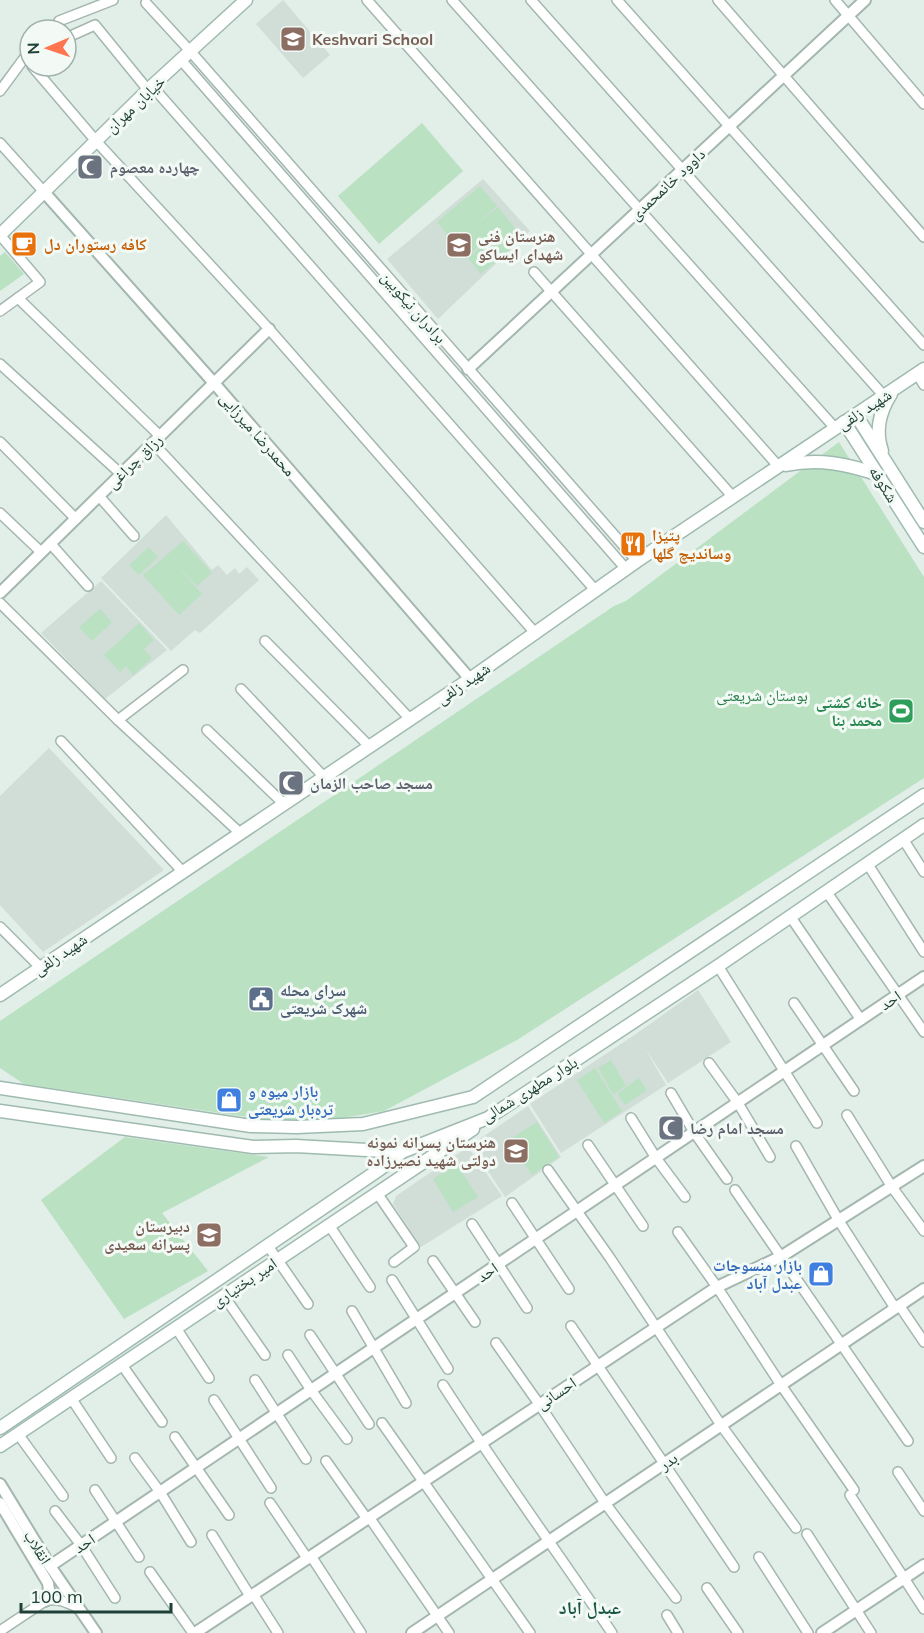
<svg xmlns="http://www.w3.org/2000/svg" width="924" height="1633" font-family="Mulish,'Noto Naskh Arabic',sans-serif">
  <style>
    .built { fill: #d0ded7 }
    .green { fill: #b9e1c2 }
    .lines { fill: none; stroke-linecap: round; stroke-linejoin: round }
    .minor-casing { stroke: #a4b7af; stroke-width: 12 }
    .tertiary-casing { stroke: #a4b7af; stroke-width: 14 }
    .secondary-casing { stroke: #9fbbb0; stroke-width: 15 }
    .minor { stroke: #fff; stroke-width: 9 }
    .tertiary { stroke: #fff; stroke-width: 10 }
    .secondary { stroke: #fff; stroke-width: 12 }
    .labels { text-anchor: middle; stroke-width: 6; stroke-linejoin: round; paint-order: stroke }
    .education-label { font-size: 16px; font-weight: bold; fill: #785e54; stroke: #f3faf6; text-anchor: start }
    .street-label { font-size: 16px; fill: #204137; stroke: #f3faf6 }
    .worship-label { font-size: 16px; font-weight: bold; fill: #5b616d; stroke: #f3faf6; text-anchor: start }
    .food-label { font-size: 16px; font-weight: bold; fill: #c56008; stroke: #f3faf6; text-anchor: start }
    .park-label { font-size: 16px; fill: #257d45; stroke: #f3faf6 }
    .leisure-label { font-size: 16px; font-weight: bold; fill: #27864d; stroke: #f3faf6; text-anchor: end }
    .service-label { font-size: 16px; font-weight: bold; fill: #4e5e75; stroke: #f3faf6; text-anchor: start }
    .shop-label { font-size: 16px; font-weight: bold; fill: #366cbe; stroke: #f3faf6; text-anchor: start }
    .neighbourhood-label { font-size: 18px; font-weight: bold; fill: #195645; stroke: #f3faf6 }
  </style>
  <rect width="100%" height="100%" fill="#e2eee8"/>
  <g class="built">
    <polygon points="283,0 330,55 303,78 256,24"/>
    <polygon points="483,179 530,231 438,319 387,259"/>
    <polygon points="166,515 212,570 218,565 227,575 235,568 239,574 247,567 259,580 200,633 195,630 171,651 101,578"/>
    <polygon points="101,581 167,650 105,699 41,633"/>
    <polygon points="49,748 164,870 43,952 0,905 0,796"/>
    <polygon points="698,990 731,1042 668,1083 645,1048 666,1085 561,1153 530,1104 636,1034"/>
    <polygon points="528,1106 561,1157 505,1197 471,1145"/>
    <polygon points="468,1147 502,1196 421,1247 393,1204 396,1196"/>
  </g>
  <g class="green">
    <polygon points="422,123 463,171 379,244 338,196"/>
    <polygon points="480,186 497,206 471,228 498,207 523,238 481,274 468,258 505,225 466,257 437,222"/>
    <polygon points="5,252 24,274 0,291 0,256"/>
    <polygon points="839,442 924,577 924,778 517,1040 384,1111 306,1124 282,1122 24,1084 0,1068 0,1021 614,606 626,601"/>
    <polygon points="183,541 212,573 197,586 172,560 202,594 179,615 143,575"/>
    <polygon points="149,547 158,557 139,575 129,565"/>
    <polygon points="100,609 112,622 92,641 79,627"/>
    <polygon points="139,623 154,640 144,649 152,658 133,675 126,666 120,672 104,655"/>
    <polygon points="611,1060 626,1086 613,1094 598,1068"/>
    <polygon points="595,1068 622,1111 604,1123 577,1080"/>
    <polygon points="639,1078 647,1090 625,1105 617,1094"/>
    <polygon points="537,1122 559,1157 532,1175 509,1140"/>
    <polygon points="125,1137 269,1157 162,1213 208,1271 124,1319 41,1200"/>
    <polygon points="457,1164 478,1197 453,1212 433,1179"/>
  </g>
  <g class="lines">
    <defs>
      <g id="minor">
        <polyline points="367,0 779,467"/>
        <polyline points="452,0 835,428"/>
        <polyline points="531,0 884,396"/>
        <polyline points="617,0 924,345"/>
        <polyline points="718,0 924,237"/>
        <polyline points="835,0 924,104"/>
        <polyline points="146,3 191,52 637,561"/>
        <polyline points="59,21 113,0"/>
        <polyline points="66,38 95,25 148,90"/>
        <polyline points="181,60 626,569"/>
        <polyline points="32,66 96,141 269,329 536,634"/>
        <polyline points="152,86 596,591"/>
        <polyline points="0,91 25,57 30,55"/>
        <polyline points="0,143 44,192"/>
        <polyline points="0,235 40,282 0,311"/>
        <polyline points="534,272 733,497"/>
        <polyline points="18,298 160,436"/>
        <polyline points="0,364 121,474"/>
        <polyline points="917,374 924,385"/>
        <polyline points="0,442 76,519"/>
        <polyline points="153,443 410,719"/>
        <polyline points="99,496 134,536"/>
        <polyline points="0,513 41,552"/>
        <polyline points="50,543 88,586"/>
        <polyline points="0,603 118,720 240,833"/>
        <polyline points="265,641 369,746"/>
        <polyline points="241,689 324,777"/>
        <polyline points="118,720 183,670"/>
        <polyline points="207,730 284,804"/>
        <polyline points="61,741 183,872"/>
        <polyline points="903,839 924,872"/>
        <polyline points="867,863 924,952"/>
        <polyline points="826,891 924,1032"/>
        <polyline points="790,916 861,1020"/>
        <polyline points="0,927 40,967"/>
        <polyline points="718,966 817,1123"/>
        <polyline points="794,1003 854,1091"/>
        <polyline points="709,1063 738,1103 770,1157"/>
        <polyline points="671,1093 694,1132 727,1179"/>
        <polyline points="847,1115 892,1187 924,1231"/>
        <polyline points="631,1118 656,1158 685,1197"/>
        <polyline points="588,1145 643,1226"/>
        <polyline points="796,1146 839,1221 895,1308"/>
        <polyline points="548,1170 610,1258 721,1425 796,1528"/>
        <polyline points="735,1190 908,1441"/>
        <polyline points="377,1193 414,1247 394,1262"/>
        <polyline points="512,1203 569,1289"/>
        <polyline points="472,1224 527,1308"/>
        <polyline points="329,1225 370,1287"/>
        <polyline points="678,1232 717,1287 781,1385 854,1490"/>
        <polyline points="268,1246 308,1304"/>
        <polyline points="433,1261 475,1322"/>
        <polyline points="392,1280 448,1369"/>
        <polyline points="224,1296 265,1355"/>
        <polyline points="899,1305 924,1342"/>
        <polyline points="352,1311 406,1403"/>
        <polyline points="571,1326 734,1567"/>
        <polyline points="176,1328 209,1378"/>
        <polyline points="310,1335 369,1424"/>
        <polyline points="496,1343 539,1404 605,1503 676,1598"/>
        <polyline points="288,1355 311,1390 347,1439"/>
        <polyline points="122,1365 162,1422"/>
        <polyline points="255,1380 306,1459"/>
        <path d="M 443,1385 C 497,1469 556,1550 612,1633"/>
        <polyline points="71,1398 111,1458"/>
        <polyline points="214,1400 271,1488"/>
        <polyline points="382,1423 530,1633"/>
        <polyline points="18,1434 63,1496"/>
        <polyline points="175,1437 229,1515"/>
        <polyline points="135,1458 160,1492 191,1542"/>
        <polyline points="326,1461 367,1519"/>
        <polyline points="898,1472 924,1511"/>
        <polyline points="95,1490 139,1557"/>
        <polyline points="850,1495 924,1609"/>
        <polyline points="270,1503 307,1558"/>
        <polyline points="55,1511 81,1545 115,1598"/>
        <polyline points="369,1517 449,1633"/>
        <polyline points="807,1534 871,1633"/>
        <polyline points="212,1535 250,1596"/>
        <polyline points="311,1556 361,1633"/>
        <polyline points="759,1557 808,1633"/>
        <polyline points="150,1572 193,1633"/>
        <polyline points="707,1588 738,1633"/>
        <polyline points="253,1594 278,1633"/>
        <polyline points="667,1615 678,1633"/>
        <path d="M 0,1631 L 45,1601 C 58,1597 67,1603 79,1608"/>
      </g>
      <g id="tertiary">
        <polyline points="44,192 214,383 470,679"/>
        <polyline points="468,369 865,0"/>
        <polyline points="0,593 269,329"/>
        <polyline points="0,1484 50,1566 96,1633"/>
        <polyline points="0,1503 48,1583 49,1590 45,1601"/>
        <polyline points="50,1566 924,977"/>
        <polyline points="195,1633 717,1287 782,1256 924,1166"/>
        <polyline points="412,1633 924,1289"/>
        <polyline points="822,1633 924,1565"/>
      </g>
      <g id="secondary">
        <polyline points="0,235 152,86 246,0"/>
        <polyline points="856,415 924,522"/>
        <polyline points="844,422 924,547"/>
        <path d="M 882,451 C 875,431 880,411 891,394"/>
        <path d="M 786,465 C 818,458 848,464 879,475"/>
        <polyline points="0,995 470,679 637,561 924,369"/>
        <polyline points="0,1088 251,1126 297,1127 363,1124 473,1097 924,795"/>
        <polyline points="0,1111 253,1147 296,1146 402,1152 488,1118 718,966 924,825"/>
        <polyline points="0,1428 380,1169 402,1152"/>
        <polyline points="0,1446 473,1129"/>
      </g>
    </defs>
    <use href="#minor" class="minor-casing"/>
    <use href="#tertiary" class="tertiary-casing"/>
    <use href="#secondary" class="secondary-casing"/>
    <use href="#minor" class="minor"/>
    <use href="#tertiary" class="tertiary"/>
    <use href="#secondary" class="secondary"/>
  </g>
  <defs>
    <symbol id="school-square" viewBox="-11 -11 22 22"><rect x="-9" y="-9" width="18" height="18" rx="4" fill="#8d6e63" stroke="#f3faf6"/><path d="M0-5L7-2L0 1L-7-2ZM-4 1L0 2.5L4 1V4Q0 6-4 4Z" fill="#fff"/></symbol>
    <symbol id="mosque-square" viewBox="-11 -11 22 22"><rect x="-9" y="-9" width="18" height="18" rx="4" fill="#6b7280" stroke="#f3faf6"/><path d="M3.5-4.9A6 6 0 1 0 3.5 4.9A5 5 0 1 1 3.5-4.9Z" fill="#fff"/></symbol>
    <symbol id="cafe-square" viewBox="-11 -11 22 22"><rect x="-9" y="-9" width="18" height="18" rx="4" fill="#e8710a" stroke="#f3faf6"/><path d="M-5.5-4.5H6V0H3Q3 3.5 0 3.5H-2.5Q-5.5 3.5-5.5 0ZM3-3.2v2h1.7v-2ZM-6 4.5H4V6H-6Z" fill="#fff"/></symbol>
    <symbol id="restaurant-square" viewBox="-11 -11 22 22"><rect x="-9" y="-9" width="18" height="18" rx="4" fill="#e8710a" stroke="#f3faf6"/><path d="M-5-6h1v4h1v-4h1v4h1v-4h1v5L-1.5 .5V6h-2V.5L-5-1ZM5-6V6H3V1.5H1.5Q1.5-4 5-6Z" fill="#fff"/></symbol>
    <symbol id="stadium-square" viewBox="-11 -11 22 22"><rect x="-9" y="-9" width="18" height="18" rx="4" fill="#2e9e5b" stroke="#f3faf6"/><path d="M0-5a6.5 5 0 1 0 0 10a6.5 5 0 1 0 0-10ZM-3.5-1.8h7v3.6h-7Z" fill="#fff"/></symbol>
    <symbol id="civic-square" viewBox="-11 -11 22 22"><rect x="-9" y="-9" width="18" height="18" rx="4" fill="#5c6f8a" stroke="#f3faf6"/><path d="M-.6-6.5H3V-4.5H.6V-3L4-1V1h2V6H-6V1h2V-1L-.6-3ZM-1.2 2.5V6h2.4V2.5Z" fill="#fff"/></symbol>
    <symbol id="shop-square" viewBox="-11 -11 22 22"><rect x="-9" y="-9" width="18" height="18" rx="4" fill="#3f7fe0" stroke="#f3faf6"/><path d="M-5-2.5h2.3a2.7 3.5 0 0 1 5.4 0H5L5.5 6h-11ZM-1.5-2.5h3a1.5 2.3 0 0 0-3 0Z" fill="#fff"/></symbol>
  </defs>
  <g fill-rule="evenodd">
    <use href="#school-square" x="278" y="24" width="30" height="30"/>
    <use href="#mosque-square" x="75" y="152" width="30" height="30"/>
    <use href="#cafe-square" x="9" y="229" width="30" height="30"/>
    <use href="#school-square" x="444" y="230" width="30" height="30"/>
    <use href="#restaurant-square" x="618" y="529" width="30" height="30"/>
    <use href="#stadium-square" x="886" y="696" width="30" height="30"/>
    <use href="#mosque-square" x="276" y="768" width="30" height="30"/>
    <use href="#civic-square" x="246" y="984" width="30" height="30"/>
    <use href="#shop-square" x="214" y="1085" width="30" height="30"/>
    <use href="#mosque-square" x="656" y="1113" width="30" height="30"/>
    <use href="#school-square" x="501" y="1136" width="30" height="30"/>
    <use href="#school-square" x="194" y="1220" width="30" height="30"/>
    <use href="#shop-square" x="806" y="1259" width="30" height="30"/>
  </g>
  <g class="labels">
    <g class="education-label">
      <text x="312" y="45">Keshvari School</text>
      <text x="478" y="242">هنرستان فنی<tspan x="478" dy="18">شهدای ایساکو</tspan></text>
      <text x="496" y="1148" text-anchor="end">هنرستان پسرانه نمونه<tspan x="496" dy="18">دولتی شهید نصیرزاده</tspan></text>
      <text x="190" y="1232" text-anchor="end">دبیرستان<tspan x="190" dy="18">پسرانه سعیدی</tspan></text>
    </g>
    <g class="street-label">
      <text transform="translate(135 104) rotate(-43)" y="6">خیابان مهران</text>
      <text transform="translate(667 184) rotate(-43)" y="6">داوود خانمحمدی</text>
      <text transform="translate(414 307) rotate(49)" y="6">برادران نیکوبین</text>
      <text transform="translate(864 409) rotate(-33)" y="6">شهید زلفی</text>
      <text transform="translate(258 434) rotate(49)" y="6">محمدرضا میرزایی</text>
      <text transform="translate(134 461) rotate(-44)" y="6">رزاق چراغی</text>
      <text transform="translate(884 484) rotate(58)" y="6">شکوفه</text>
      <text transform="translate(463 683) rotate(-34)" y="6">شهید زلفی</text>
      <text transform="translate(60 954) rotate(-34)" y="6">شهید زلفی</text>
      <text transform="translate(890 1000) rotate(-34)" y="6">احد</text>
      <text transform="translate(529 1089) rotate(-32)" y="6">بلوار مطهری شمالی</text>
      <text transform="translate(487 1272) rotate(-34)" y="6">احد</text>
      <text transform="translate(244 1282) rotate(-34)" y="6">امیر بختیاری</text>
      <text transform="translate(556 1393) rotate(-34)" y="6">احسانی</text>
      <text transform="translate(668 1461) rotate(-34)" y="6">بدر</text>
      <text transform="translate(84 1543) rotate(-34)" y="6">احد</text>
      <text transform="translate(38 1547) rotate(58)" y="6">انقلاب</text>
    </g>
    <g class="worship-label">
      <text x="110" y="173">چهارده معصوم</text>
      <text x="310" y="789">مسجد صاحب الزمان</text>
      <text x="690" y="1134">مسجد امام رضا</text>
    </g>
    <g class="food-label">
      <text x="44" y="250">کافه رستوران دل</text>
      <text x="652" y="541">پتیزا<tspan x="652" dy="18">وساندیچ گلها</tspan></text>
    </g>
    <g class="park-label">
      <text x="762" y="701">بوستان شریعتی</text>
    </g>
    <g class="leisure-label">
      <text x="882" y="708">خانه کشتی<tspan x="882" dy="18">محمد بنا</tspan></text>
    </g>
    <g class="service-label">
      <text x="280" y="996">سرای محله<tspan x="280" dy="18">شهرک شریعتی</tspan></text>
    </g>
    <g class="shop-label">
      <text x="248" y="1097">بازار میوه و<tspan x="248" dy="18">تره‌بار شریعتی</tspan></text>
      <text x="802" y="1271" text-anchor="end">بازار منسوجات<tspan x="802" dy="18">عبدل آباد</tspan></text>
    </g>
    <g class="neighbourhood-label">
      <text x="590" y="1614">عبدل آباد</text>
    </g>
  </g>
  <g transform="translate(48 48) rotate(268)"><circle r="28" fill="#f3faf6" stroke="#9fb0aa" stroke-width="1.5"/>
  <path d="M0-4.5L10 22L0 15L-10 22Z" fill="#ff754f"/>
  <text y="-9" font-size="16" font-weight="bold" text-anchor="middle" fill="#204137">N</text>
  </g>
  <path d="M21 1603v9h150v-9" fill="none" stroke="#204137" stroke-width="3"/>
  <text x="30" y="1603" font-size="18" fill="#204137" stroke="#f3faf6" stroke-width="4.5" paint-order="stroke">100 m</text>
</svg>
